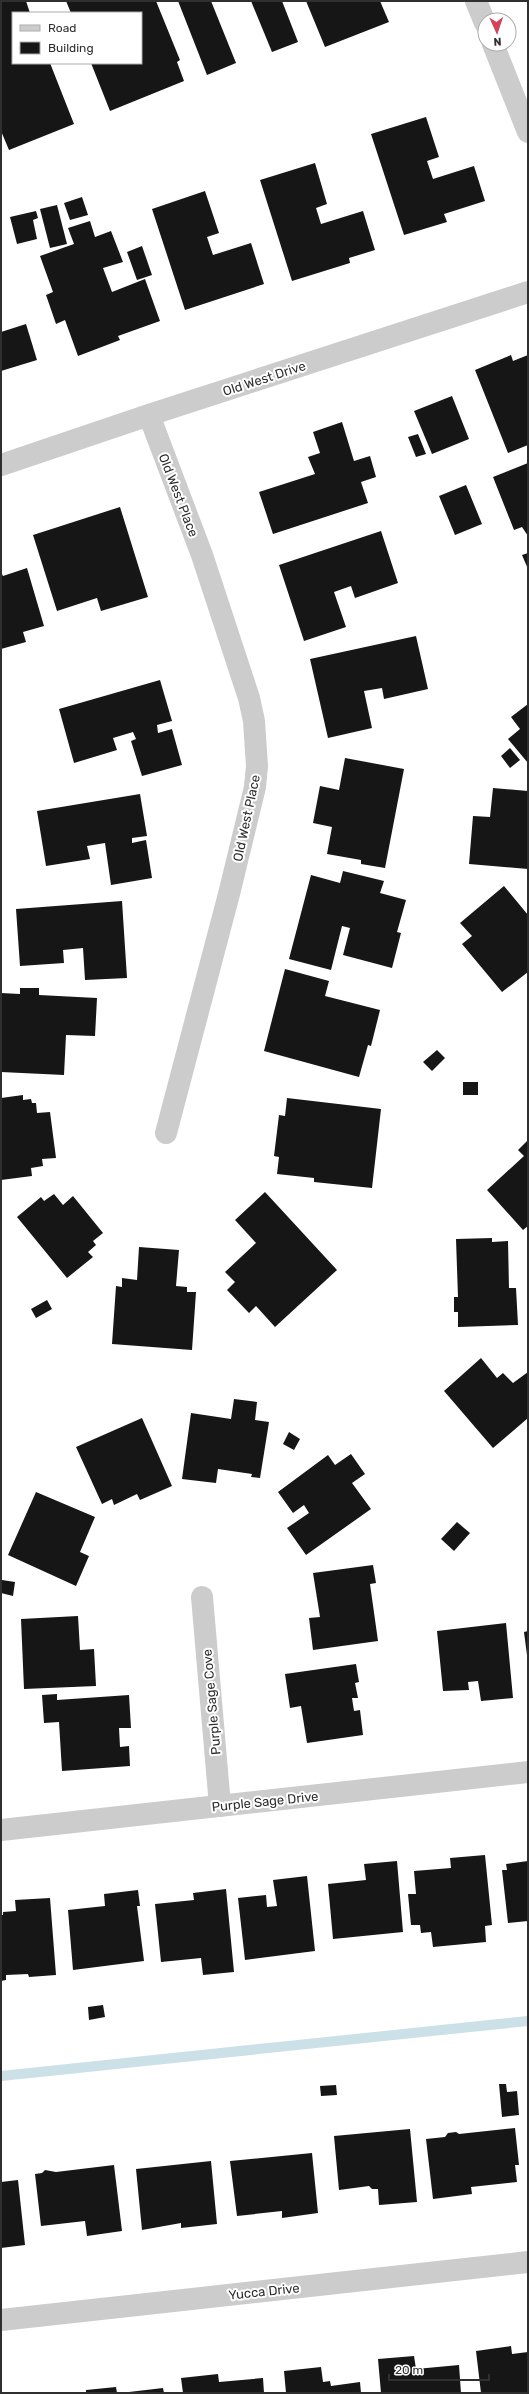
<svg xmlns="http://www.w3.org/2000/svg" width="529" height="2394" font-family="Rubik,sans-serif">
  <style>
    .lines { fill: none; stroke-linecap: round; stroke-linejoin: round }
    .stream { stroke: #cce0e8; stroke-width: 10 }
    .building { fill: #161616 }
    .minor { stroke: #ccc; stroke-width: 22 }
    .labels { text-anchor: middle; stroke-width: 4; stroke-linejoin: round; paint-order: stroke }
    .street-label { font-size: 13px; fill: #2f2f2f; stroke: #fff }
  </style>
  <rect width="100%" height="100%" fill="#fff"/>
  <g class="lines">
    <polyline class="stream" points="1,2076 528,2021"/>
  </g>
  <g class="building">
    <polygon points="1,1 26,1 30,13 13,13 13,63 50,63 74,124 9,150 1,131"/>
    <polygon points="66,1 156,1 180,60 177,62 184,81 110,111 91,63 141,63 141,13 71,13"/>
    <polygon points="178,1 211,1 236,63 207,75"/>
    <polygon points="251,1 282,1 298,42 272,52"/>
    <polygon points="306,1 380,1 389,22 325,47"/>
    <polygon points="426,117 439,157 427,161 433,179 474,166 485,201 444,214 447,222 404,235 371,134"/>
    <polygon points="315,163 327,204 316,208 321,224 363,211 375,250 349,258 350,263 292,281 260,180"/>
    <polygon points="205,191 219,233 207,237 213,255 251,243 264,284 185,310 152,209"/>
    <polygon points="82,197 88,215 70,220 64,203"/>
    <polygon points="57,205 67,244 50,248 40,209"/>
    <polygon points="36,211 38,218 33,220 37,239 17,244 10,217"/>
    <polygon points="90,221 95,237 111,231 123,262 103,268 112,292 145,279 160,321 118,336 120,340 78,356 65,320 56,324 46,295 53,292 40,256 74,244 68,228"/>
    <polygon points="142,246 152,275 137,280 127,252"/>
    <polygon points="26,324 37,360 1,371 1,332"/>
    <polygon points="511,355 513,361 528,355 528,445 508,453 475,370"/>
    <polygon points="452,396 469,439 432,454 414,411"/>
    <polygon points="342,422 354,461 370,456 376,477 361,482 368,503 273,534 259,492 315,474 308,457 320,453 313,432"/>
    <polygon points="418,434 426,454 416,457 408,437"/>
    <polygon points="528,463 528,536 522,527 514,530 493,477"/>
    <polygon points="466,485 482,524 455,535 439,496"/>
    <polygon points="120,507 148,597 101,611 97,598 57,611 33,535"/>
    <polygon points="381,531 398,583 355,598 351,586 334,592 346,627 304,641 279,565"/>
    <polygon points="528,553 528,569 522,555"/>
    <polygon points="27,568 44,626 23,632 26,642 1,649 1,572 3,576"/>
    <polygon points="416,636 428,689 384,699 382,688 364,691 372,728 328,738 310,659"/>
    <polygon points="160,680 172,721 157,725 158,733 172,729 182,765 142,776 131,741 136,739 133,732 113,738 117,750 74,763 59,709"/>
    <polygon points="528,704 528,763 508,739 520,729 511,717"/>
    <polygon points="510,748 520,760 510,768 501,756"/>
    <polygon points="345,758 404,769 385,868 361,864 361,860 327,854 332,827 313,823 320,786 339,790"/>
    <polygon points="493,788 528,791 528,869 469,864 473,816 490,817"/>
    <polygon points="140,794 147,836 132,838 132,843 146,840 152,878 111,885 105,843 87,846 90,859 46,866 37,811"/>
    <polygon points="343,871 384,881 380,893 406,900 397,932 401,933 392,968 343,955 350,928 342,926 331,970 289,959 311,875 340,883"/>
    <polygon points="504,886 528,915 528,972 502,992 462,944 472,936 460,923"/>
    <polygon points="122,901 127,978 85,980 83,948 63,950 64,963 20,966 16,909"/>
    <polygon points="285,969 329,981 325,996 380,1010 371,1046 368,1045 359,1077 264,1051"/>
    <polygon points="20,988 39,988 39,995 97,998 95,1036 66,1035 64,1075 1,1072 1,993 20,994"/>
    <polygon points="437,1050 445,1058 432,1071 423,1062"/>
    <rect x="463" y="1082" width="15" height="13"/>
    <polygon points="23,1095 23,1100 31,1099 32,1103 36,1103 37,1113 50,1112 56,1158 42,1159 43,1166 31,1168 32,1176 1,1180 1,1098"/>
    <polygon points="287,1098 381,1109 372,1188 314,1182 314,1178 277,1174 279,1157 274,1156 279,1115 285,1116"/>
    <polygon points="528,1140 528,1226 523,1230 487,1190 524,1156 518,1150"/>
    <polygon points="265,1192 337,1270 275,1327 256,1306 249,1313 227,1290 235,1282 225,1272 256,1243 235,1220"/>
    <polygon points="54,1194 63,1205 73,1196 103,1233 93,1241 96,1245 88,1252 93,1257 67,1278 17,1217 41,1197 44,1201"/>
    <polygon points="492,1238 492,1242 508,1241 509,1288 516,1288 518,1325 458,1327 458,1312 454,1312 454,1297 458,1297 456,1239"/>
    <polygon points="139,1247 179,1250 176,1286 187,1287 187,1292 196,1292 192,1350 112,1344 116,1286 122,1287 122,1278 137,1280"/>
    <polygon points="47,1300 52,1309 36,1318 31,1309"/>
    <polygon points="481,1358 497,1378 503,1373 513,1383 528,1372 528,1418 493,1448 444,1391"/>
    <polygon points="234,1399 257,1402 255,1420 269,1422 260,1478 251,1477 252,1474 218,1469 216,1483 182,1479 191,1413 231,1419"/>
    <polygon points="142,1418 172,1486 140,1500 137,1494 114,1505 112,1499 102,1504 76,1447"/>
    <polygon points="289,1432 300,1439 294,1450 283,1444"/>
    <polygon points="351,1454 365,1474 352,1483 371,1509 306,1555 287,1528 309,1513 304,1505 293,1513 278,1492 328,1455 335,1465"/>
    <polygon points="36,1492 95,1517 80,1552 89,1556 76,1586 8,1555"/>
    <polygon points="457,1522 470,1533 454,1551 441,1539"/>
    <polygon points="373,1565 376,1583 370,1584 378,1641 313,1650 309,1618 320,1617 313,1573"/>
    <polygon points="2,1580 15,1582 13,1596 1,1593"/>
    <polygon points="78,1616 80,1650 94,1649 96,1686 24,1689 21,1619"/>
    <polygon points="506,1623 513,1698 481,1701 478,1681 468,1682 469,1690 443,1691 437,1631"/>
    <polygon points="528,1631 528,1654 527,1655 524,1632"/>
    <polygon points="356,1664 359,1682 355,1683 358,1698 352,1698 354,1711 360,1710 363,1735 307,1743 301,1706 290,1708 285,1674"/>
    <polygon points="57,1694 57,1700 129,1695 131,1728 119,1728 120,1747 129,1746 130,1766 62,1771 59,1722 44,1723 42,1695"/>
    <polygon points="485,1855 492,1925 485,1926 486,1942 433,1947 431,1932 421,1933 420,1925 411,1925 408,1894 416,1894 414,1871 451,1868 450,1858"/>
    <polygon points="397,1861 403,1932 333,1939 328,1884 366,1880 364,1864"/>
    <polygon points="528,1861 528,1921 508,1923 502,1870 507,1870 506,1864"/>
    <polygon points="307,1876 315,1951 245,1960 238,1898 266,1895 267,1907 277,1906 273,1880"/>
    <polygon points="226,1889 234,1972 203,1975 201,1958 161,1962 155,1904 194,1900 193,1893"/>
    <polygon points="138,1890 140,1906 137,1906 144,1961 73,1970 68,1910 105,1906 104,1894"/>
    <polygon points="50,1898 56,1975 29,1977 28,1974 6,1975 6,1980 1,1981 1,1915 3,1915 3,1912 16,1911 15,1900"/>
    <polygon points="103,2005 105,2017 89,2020 88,2007"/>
    <polygon points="499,2084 506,2084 507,2092 517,2091 519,2115 502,2117"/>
    <polygon points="336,2085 337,2095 321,2096 320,2086"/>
    <polygon points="515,2128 519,2165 515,2165 517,2182 471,2187 472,2194 433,2199 426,2139 445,2137 448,2133 456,2132 459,2134"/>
    <polygon points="410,2129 417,2202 379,2205 378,2189 372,2189 369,2186 339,2190 334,2136"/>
    <polygon points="312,2153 318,2213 282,2218 282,2211 237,2216 230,2161"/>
    <polygon points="211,2161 217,2224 181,2228 181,2223 142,2230 136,2169"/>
    <polygon points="114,2165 122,2231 87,2236 85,2221 41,2226 35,2174 42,2173 45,2170 56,2172"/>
    <polygon points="18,2180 25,2245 1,2248 1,2182"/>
    <polygon points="511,2346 512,2354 528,2352 528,2393 481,2393 476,2351"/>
    <polygon points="414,2356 416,2369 459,2365 461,2393 381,2393 378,2359"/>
    <polygon points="321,2367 323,2382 330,2381 331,2386 360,2382 361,2393 286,2393 284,2371"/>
    <polygon points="218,2374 219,2382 263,2378 264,2393 183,2393 181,2378"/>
    <polygon points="116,2387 117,2393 86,2393 86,2390"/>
    <polygon points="163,2388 164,2393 129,2393 129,2392"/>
  </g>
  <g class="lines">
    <g class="minor">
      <polyline points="476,1 485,23"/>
      <polyline points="493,44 528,132"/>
      <polyline points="149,415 202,555 249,698 254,721 257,766 255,787 229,894 166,1133"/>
      <polyline points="1,465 149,415 528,292"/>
      <polyline points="202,1597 220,1806"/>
      <polyline points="1,1830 528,1772"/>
      <polyline points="1,2320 528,2262"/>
    </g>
  </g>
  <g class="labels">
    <g class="street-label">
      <text transform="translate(264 378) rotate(-18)" y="5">Old West Drive</text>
      <text transform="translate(179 495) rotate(69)" y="5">Old West Place</text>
      <text transform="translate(246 818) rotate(-78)" y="5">Old West Place</text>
      <text transform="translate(211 1702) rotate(-95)" y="5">Purple Sage Cove</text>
      <text transform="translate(265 1801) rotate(-6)" y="5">Purple Sage Drive</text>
      <text transform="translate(264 2291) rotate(-6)" y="5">Yucca Drive</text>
    </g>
  </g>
  <rect width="529" height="2394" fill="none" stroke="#2f2f2f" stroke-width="4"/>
  <rect x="12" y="12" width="130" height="52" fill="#ffffff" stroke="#acacac"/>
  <rect x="20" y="25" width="20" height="6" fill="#cccccc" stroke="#acacac"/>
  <text x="48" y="32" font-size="12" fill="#2f2f2f">Road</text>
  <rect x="20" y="42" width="20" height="12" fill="#161616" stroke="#acacac"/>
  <text x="48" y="52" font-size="12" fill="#2f2f2f">Building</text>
  <g transform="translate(497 32) rotate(177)"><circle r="19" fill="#ffffff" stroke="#acacac"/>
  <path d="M0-3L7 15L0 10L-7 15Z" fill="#d44258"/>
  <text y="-6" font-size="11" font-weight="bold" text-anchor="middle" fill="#2f2f2f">N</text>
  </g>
  <path d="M389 2374v6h100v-6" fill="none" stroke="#2f2f2f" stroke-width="2"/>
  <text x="395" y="2374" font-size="12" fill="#2f2f2f" stroke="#ffffff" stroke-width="3" paint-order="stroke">20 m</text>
</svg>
